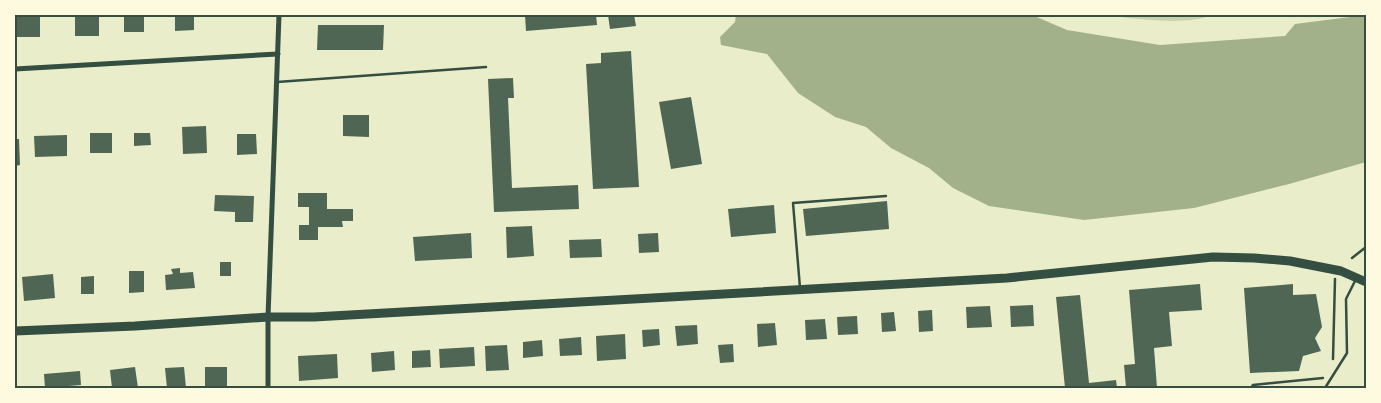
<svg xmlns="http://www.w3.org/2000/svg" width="1381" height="403" font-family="'IBM Plex Sans',sans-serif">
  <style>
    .green { fill: #cad2ad }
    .water { fill: #a3b18a }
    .building { fill: #4f6655 }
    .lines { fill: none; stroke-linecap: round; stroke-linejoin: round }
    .path { stroke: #344e41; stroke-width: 2.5 }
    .service { stroke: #344e41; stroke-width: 2.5 }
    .minor { stroke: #344e41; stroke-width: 5 }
    .trunk { stroke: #344e41; stroke-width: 9 }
    .neatline { fill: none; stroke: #344e41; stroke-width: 2 }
  </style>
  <rect width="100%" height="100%" fill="#e9edc9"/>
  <path class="green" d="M 1108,15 L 1211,15 C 1190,26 1132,19 1108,15 Z"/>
  <polygon class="water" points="736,15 1032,15 1067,30 1160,45 1285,36 1295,24 1366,15 1366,162 1289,184 1194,208 1084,220 989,206 953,188 929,168 891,148 866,127 835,117 798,93 767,54 721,45 720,37 735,22"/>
  <g class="building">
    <rect x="75" y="15" width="24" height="21"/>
    <rect x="124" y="15" width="20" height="17"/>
    <polygon points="175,15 194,15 194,30 175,31"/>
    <polygon points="525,15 596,15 597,25 526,31"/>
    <polygon points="608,15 634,15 636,26 610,29"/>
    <rect x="15" y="17" width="25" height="20"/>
    <polygon points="318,25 384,25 383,50 317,50"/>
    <polygon points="631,51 639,187 593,189 586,64 601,63 601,53"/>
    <polygon points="513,78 514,98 508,98 512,188 578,185 579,209 494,212 488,79"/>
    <polygon points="691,97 702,164 671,169 659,102"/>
    <polygon points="343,115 369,115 369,137 343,136"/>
    <polygon points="206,126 207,153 183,154 182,127"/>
    <rect x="90" y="133" width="22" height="20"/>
    <polygon points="134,133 150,133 151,145 134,146"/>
    <polygon points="237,134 256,134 257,154 237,155"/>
    <polygon points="67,135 67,156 35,157 34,136"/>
    <polygon points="15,139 19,139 20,165 15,166"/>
    <polygon points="298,193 327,193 327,209 353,209 353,221 342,221 343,227 318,227 318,240 299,240 299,225 309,225 309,207 298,207"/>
    <polygon points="215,195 254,196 253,222 235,222 235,212 214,211"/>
    <polygon points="887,201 889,229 806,236 803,209"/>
    <polygon points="774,205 776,233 731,237 728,209"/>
    <polygon points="532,226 534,256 507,258 506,227"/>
    <polygon points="471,233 472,258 415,261 413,237"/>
    <polygon points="658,233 659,252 639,253 638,234"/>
    <polygon points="601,239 602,257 570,258 569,240"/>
    <rect x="220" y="262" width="11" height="14"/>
    <polygon points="180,268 180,273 193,272 195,288 166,290 165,275 173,274 171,269"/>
    <polygon points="129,271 144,271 144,292 129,293"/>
    <polygon points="53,274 55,298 24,301 22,277"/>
    <polygon points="94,276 94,294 81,294 81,277"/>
    <polygon points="1200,284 1202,310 1169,312 1172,346 1154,348 1157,388 1126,388 1124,365 1135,364 1129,290"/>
    <polygon points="1293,284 1293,295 1316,294 1322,327 1315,338 1321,351 1303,356 1299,371 1250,373 1244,288"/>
    <polygon points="1080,295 1089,383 1116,380 1117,388 1065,388 1056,297"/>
    <polygon points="1033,305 1034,326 1011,327 1010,306"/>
    <polygon points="990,306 992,327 967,328 966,307"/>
    <polygon points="932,310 933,331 919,332 918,311"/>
    <polygon points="894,312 896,331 882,332 881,313"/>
    <polygon points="857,316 858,334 838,335 837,317"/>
    <polygon points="825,319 827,339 806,340 805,320"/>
    <polygon points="775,323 777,345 758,347 757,324"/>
    <polygon points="697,325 698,344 677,346 675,326"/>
    <polygon points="659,329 660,345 643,347 642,330"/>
    <polygon points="625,334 626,359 597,361 596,336"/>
    <polygon points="581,337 582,355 560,356 559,339"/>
    <polygon points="542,340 543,356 523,358 523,342"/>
    <polygon points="733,344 734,362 720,363 718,345"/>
    <polygon points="507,345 509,370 486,371 485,346"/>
    <polygon points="474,347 475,366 440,368 439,349"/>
    <polygon points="430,350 431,367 412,368 412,351"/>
    <polygon points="394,351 395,370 372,372 371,353"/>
    <polygon points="337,354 338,378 299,381 298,356"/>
    <polygon points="135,367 138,388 112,388 110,370"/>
    <polygon points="184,367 186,388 167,388 165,368"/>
    <rect x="205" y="367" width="22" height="21"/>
    <polygon points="80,371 81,385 45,388 44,374"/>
  </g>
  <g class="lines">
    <g class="path">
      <polyline points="1352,258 1366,247"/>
      <polyline points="1333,359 1335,279"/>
      <polyline points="1251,388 1253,385 1323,378"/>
    </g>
    <g class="service">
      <polyline points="277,82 486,67"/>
      <polyline points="800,288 793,203 886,196"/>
      <polyline points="1325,388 1347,353 1346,299 1355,281"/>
    </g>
    <g class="minor">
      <polyline points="15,69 278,54"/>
      <polyline points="268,388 268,317 279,15"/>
    </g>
    <polyline class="trunk" points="15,331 135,326 268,317 314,317 1007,278 1213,257 1254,258 1290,261 1341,271 1366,282"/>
  </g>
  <rect width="1381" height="403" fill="none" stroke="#fefae0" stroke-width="32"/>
  <rect x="16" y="16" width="1349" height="371" class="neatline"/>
</svg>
